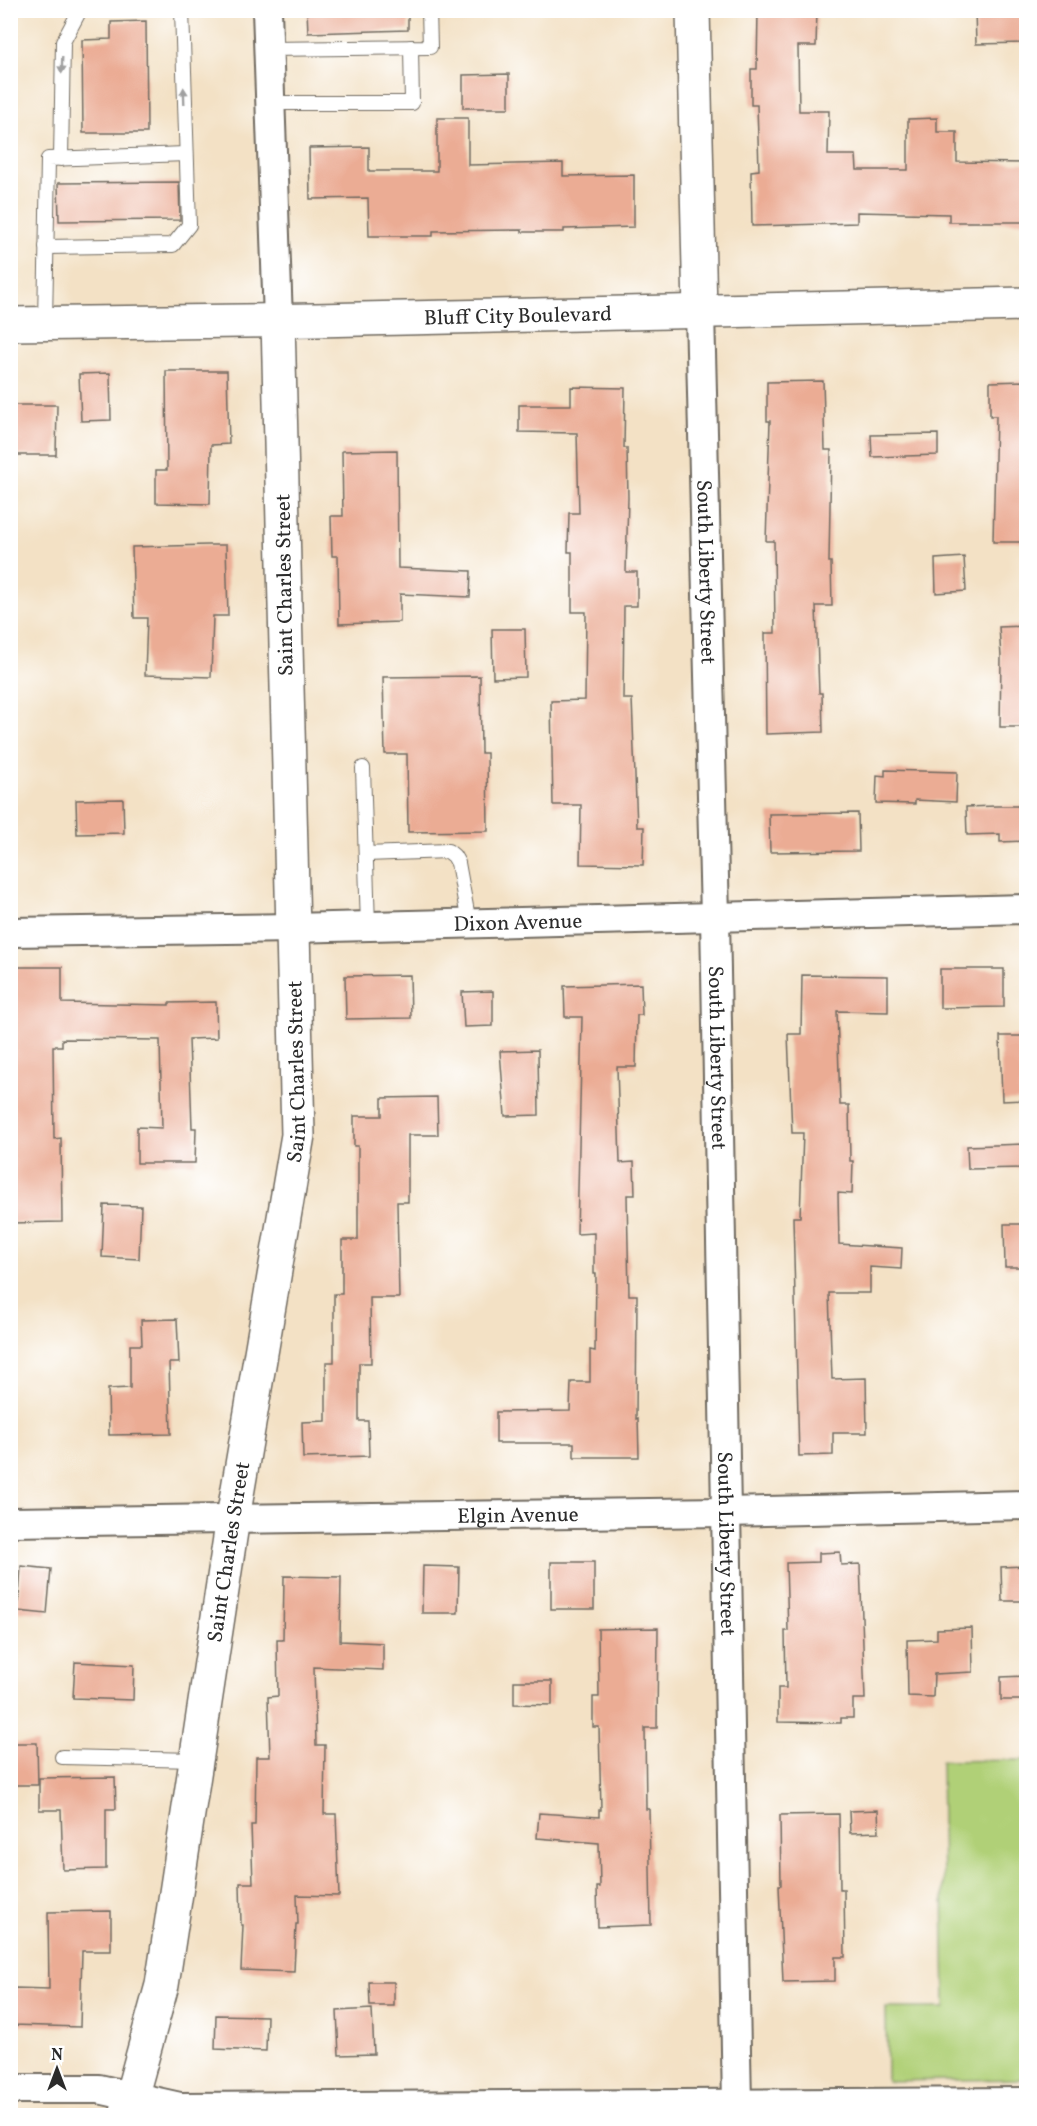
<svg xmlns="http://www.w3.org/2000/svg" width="1037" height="2126" font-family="Vollkorn,serif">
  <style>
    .green { fill: #b0d077; stroke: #6e7e51; stroke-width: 1.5 }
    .building { fill: #ebac94 }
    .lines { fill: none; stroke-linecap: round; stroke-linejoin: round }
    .lane-casing { stroke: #716b61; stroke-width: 16 }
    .street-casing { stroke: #716b61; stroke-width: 32 }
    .secondary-casing { stroke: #716b61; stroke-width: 36 }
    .lane { stroke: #fff; stroke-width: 14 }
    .street { stroke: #fff; stroke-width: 28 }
    .secondary { stroke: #fff; stroke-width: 33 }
    .oneway { fill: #a0a0a0 }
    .labels { text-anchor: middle; stroke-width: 4.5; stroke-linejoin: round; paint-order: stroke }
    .street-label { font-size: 21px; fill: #2b2b2b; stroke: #fff }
  </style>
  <rect width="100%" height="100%" fill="#fff"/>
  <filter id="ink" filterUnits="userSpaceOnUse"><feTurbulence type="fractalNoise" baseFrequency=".0167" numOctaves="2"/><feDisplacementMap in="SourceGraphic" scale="12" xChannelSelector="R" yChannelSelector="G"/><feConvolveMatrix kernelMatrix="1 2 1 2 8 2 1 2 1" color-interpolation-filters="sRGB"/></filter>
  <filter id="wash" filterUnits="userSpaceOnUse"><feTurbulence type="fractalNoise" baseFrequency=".008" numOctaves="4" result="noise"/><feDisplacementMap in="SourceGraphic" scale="24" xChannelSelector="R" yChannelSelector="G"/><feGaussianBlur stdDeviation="1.35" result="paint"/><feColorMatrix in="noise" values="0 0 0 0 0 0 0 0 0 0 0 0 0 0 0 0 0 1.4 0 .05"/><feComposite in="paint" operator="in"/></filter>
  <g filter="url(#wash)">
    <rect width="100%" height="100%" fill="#f3e1c5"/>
    <polygon class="green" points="1026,1760 1026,2079 887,2081 886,2008 945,2008 941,1761"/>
    <g id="blocks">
      <g class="building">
        <polygon points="307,10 408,10 408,30 308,33"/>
        <polygon points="758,10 817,10 816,46 798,46 799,111 829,111 828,155 856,155 857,170 908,170 908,119 937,118 937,132 957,132 957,162 1026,163 1026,222 949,222 949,214 857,212 857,223 752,226 751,171 759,170 757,105 751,105 751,69 757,69"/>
        <polygon points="975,10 1026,10 1026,43 976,44"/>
        <polygon points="146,21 147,133 83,133 82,40 111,39 111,22"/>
        <polygon points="509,74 509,108 463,108 463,75"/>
        <polygon points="437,118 468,118 468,165 563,163 563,176 634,175 634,227 564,229 564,232 522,232 522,230 433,231 433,236 369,236 368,198 310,199 309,148 369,147 369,171 437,171"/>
        <polygon points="179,182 180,220 59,221 58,183"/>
        <polygon points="166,371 227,371 229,444 211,445 210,504 156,503 156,470 167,470"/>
        <polygon points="110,373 111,420 81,421 79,374"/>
        <polygon points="823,381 825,450 831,450 829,562 831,562 832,606 816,606 819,693 822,693 823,732 766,734 765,633 775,633 774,541 766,541 770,421 767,421 767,382"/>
        <polygon points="1026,381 1026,542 993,542 996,416 990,416 990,382"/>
        <polygon points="571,387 625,388 624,448 627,448 628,498 626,572 637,572 637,606 624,606 623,699 632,699 637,827 644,827 643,865 580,864 581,805 553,805 551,701 585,700 586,612 572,612 572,552 568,552 569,513 579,513 577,433 519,432 519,405 571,405"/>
        <polygon points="10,405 57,405 56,455 10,455"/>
        <polygon points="938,434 938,455 872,457 871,435"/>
        <polygon points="397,450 398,568 471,571 470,597 400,594 400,622 339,624 338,556 332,556 331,516 343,516 342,451"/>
        <polygon points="208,545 226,545 228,616 213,616 211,677 145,675 147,618 134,618 132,547"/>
        <polygon points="964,557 966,591 936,593 935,559"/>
        <polygon points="1026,626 1026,727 1000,727 1001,657 999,627"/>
        <polygon points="492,629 525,629 526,677 493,678"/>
        <polygon points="480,676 481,753 487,753 488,831 408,832 407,754 385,754 383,677"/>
        <polygon points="885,770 957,772 956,802 915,800 915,804 876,803 877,775 885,776"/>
        <polygon points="123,799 124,833 77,834 76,800"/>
        <polygon points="997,806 1026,806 1026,841 1000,842 1000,834 967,835 966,807"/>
        <polygon points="858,813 859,851 770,852 769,814"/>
        <polygon points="10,967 62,967 62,1003 169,1005 169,1003 216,1002 217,1038 189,1039 192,1128 196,1128 195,1163 137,1163 137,1127 162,1128 160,1040 62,1039 62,1046 53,1046 54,1139 61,1138 62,1222 10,1223"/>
        <polygon points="940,969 1004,969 1004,1007 940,1008"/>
        <polygon points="410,975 411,1018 346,1019 345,976"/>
        <polygon points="802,975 888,976 888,1012 837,1011 840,1105 849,1105 850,1161 853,1161 852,1194 838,1193 839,1244 902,1248 901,1269 870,1267 870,1293 829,1293 832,1379 866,1378 867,1433 833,1433 833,1455 799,1456 793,1217 800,1217 803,1133 792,1133 788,1034 801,1034"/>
        <polygon points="641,984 642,1015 637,1015 636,1067 617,1067 620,1163 634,1162 635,1195 627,1195 629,1295 637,1295 636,1419 638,1418 639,1457 574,1457 574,1443 496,1443 496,1412 570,1411 571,1382 590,1382 590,1350 595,1351 596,1274 594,1274 594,1233 577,1234 582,1017 565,1017 564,986"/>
        <polygon points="493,991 493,1026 464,1027 462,992"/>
        <polygon points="1000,1036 1026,1036 1026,1100 1002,1101"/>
        <polygon points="538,1050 539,1115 505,1116 500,1051"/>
        <polygon points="437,1097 438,1135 408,1135 408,1202 397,1202 399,1298 370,1298 371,1363 359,1363 359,1421 368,1421 369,1456 303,1458 302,1422 326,1421 326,1362 334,1362 334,1294 342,1294 342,1240 358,1240 358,1146 354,1146 354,1116 382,1116 382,1098"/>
        <polygon points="1026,1144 1026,1168 968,1169 967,1146"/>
        <polygon points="104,1205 141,1206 139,1259 102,1257"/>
        <polygon points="1004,1224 1026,1224 1026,1267 1005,1267"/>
        <polygon points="177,1319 179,1363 169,1363 171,1434 109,1435 108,1389 130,1388 130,1345 142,1345 141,1320"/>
        <polygon points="840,1552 841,1565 860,1564 865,1699 853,1699 853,1718 841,1718 841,1723 778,1722 778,1688 786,1688 785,1631 788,1631 786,1563 819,1562 819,1553"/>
        <rect x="551" y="1562" width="43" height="47"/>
        <polygon points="21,1566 51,1569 47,1614 18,1611"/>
        <polygon points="423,1566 459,1567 458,1613 422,1613"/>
        <polygon points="1026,1566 1026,1601 1002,1601 1001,1567"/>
        <polygon points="284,1576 341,1577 340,1641 383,1643 383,1670 314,1667 316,1745 325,1745 324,1814 336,1814 339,1896 297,1895 298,1924 296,1924 294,1972 241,1970 243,1925 241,1925 240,1883 253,1883 251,1825 255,1825 256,1757 270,1757 268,1697 278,1696 277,1640 283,1640"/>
        <polygon points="658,1628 657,1728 645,1728 646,1809 649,1809 651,1925 598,1927 597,1887 600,1887 599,1843 537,1838 539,1813 599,1817 599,1810 601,1810 599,1727 593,1727 593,1697 599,1697 598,1629"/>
        <polygon points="972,1628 973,1672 934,1674 933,1697 908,1696 907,1640 937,1639 937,1629"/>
        <polygon points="75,1662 134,1665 133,1700 73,1698"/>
        <polygon points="1026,1676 1026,1700 1001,1700 1001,1677"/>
        <polygon points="514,1681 552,1681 552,1705 514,1704"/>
        <polygon points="10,1743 37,1743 38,1785 10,1785"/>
        <polygon points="115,1777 116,1809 106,1809 106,1869 63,1870 61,1810 39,1810 39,1778"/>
        <polygon points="878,1810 879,1832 850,1833 849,1811"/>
        <polygon points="839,1814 840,1889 844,1889 845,1957 835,1957 835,1981 783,1982 779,1885 781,1885 780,1815"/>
        <polygon points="111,1911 111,1951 82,1951 80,2027 13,2025 14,1988 49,1989 48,1912"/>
        <polygon points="369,1982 394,1982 394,2006 370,2006"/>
        <polygon points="372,2009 374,2054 339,2055 337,2011"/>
        <polygon points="216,2015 267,2016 266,2051 215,2049"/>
      </g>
    </g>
  </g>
  <g filter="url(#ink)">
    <use href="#blocks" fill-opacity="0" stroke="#716b61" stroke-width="1.5"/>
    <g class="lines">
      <defs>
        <g id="lane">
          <polyline points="268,49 430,47 429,10"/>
          <polyline points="270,103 412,103 411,47"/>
          <polyline points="61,159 63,42 80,10"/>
          <polyline points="46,247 173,245 189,225 182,10"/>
          <polyline points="45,323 48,159 186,154"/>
          <polyline points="363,768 368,926"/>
          <polyline points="366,854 448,851 454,856 458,863 469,923"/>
          <polyline points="62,1757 196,1760"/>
        </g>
        <g id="street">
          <polyline points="267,10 278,320"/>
          <path id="s1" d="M 700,312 L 715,917 L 737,2105"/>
          <path id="s2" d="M 10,932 L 292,928 L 1026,909"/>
          <path id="s3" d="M 10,1522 L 724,1512 L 1026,1505"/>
          <polyline points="10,2089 99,2089 180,2107 1026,2102"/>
        </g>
        <g id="secondary">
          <polyline points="693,10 700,312"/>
          <path id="s4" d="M 10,324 L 316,320 L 1026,304"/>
          <path id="s5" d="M 126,2116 L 162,1985 L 233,1518 L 298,1135 L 278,320"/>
        </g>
      </defs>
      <use href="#lane" class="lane-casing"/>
      <use href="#street" class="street-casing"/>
      <use href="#secondary" class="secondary-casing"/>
      <use href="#lane" class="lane"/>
      <use href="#street" class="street"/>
      <use href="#secondary" class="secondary"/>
    </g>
    <defs><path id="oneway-solid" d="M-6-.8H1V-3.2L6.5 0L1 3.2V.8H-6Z" transform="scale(1.5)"/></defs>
    <g class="oneway">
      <use href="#oneway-solid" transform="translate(62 65) rotate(92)"/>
      <use href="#oneway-solid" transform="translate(184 96) rotate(-92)"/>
    </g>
  </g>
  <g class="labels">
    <g class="street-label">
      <text dy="7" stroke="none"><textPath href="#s4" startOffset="508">Bluff City Boulevard</textPath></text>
      <text dy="7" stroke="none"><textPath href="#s1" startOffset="260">South Liberty Street</textPath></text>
      <text transform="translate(284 585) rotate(-91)" y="7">Saint Charles Street</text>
      <text dy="7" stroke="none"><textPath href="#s2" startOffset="508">Dixon Avenue</textPath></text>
      <text dy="7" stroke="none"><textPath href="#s1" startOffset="746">South Liberty Street</textPath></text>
      <text dy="7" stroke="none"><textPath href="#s5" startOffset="1060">Saint Charles Street</textPath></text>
      <text dy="7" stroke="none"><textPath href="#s3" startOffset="508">Elgin Avenue</textPath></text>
      <text dy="7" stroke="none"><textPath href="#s1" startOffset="1232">South Liberty Street</textPath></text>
      <text dy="7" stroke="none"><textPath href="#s5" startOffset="574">Saint Charles Street</textPath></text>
    </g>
  </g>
  <rect width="1037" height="2126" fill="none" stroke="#fff" stroke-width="36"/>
  <g transform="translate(57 2069)" stroke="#ffffff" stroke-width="4.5" paint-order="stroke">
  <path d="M0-4.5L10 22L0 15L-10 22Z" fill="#2b2b2b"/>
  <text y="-9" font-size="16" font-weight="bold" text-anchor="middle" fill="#2b2b2b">N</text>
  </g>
</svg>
